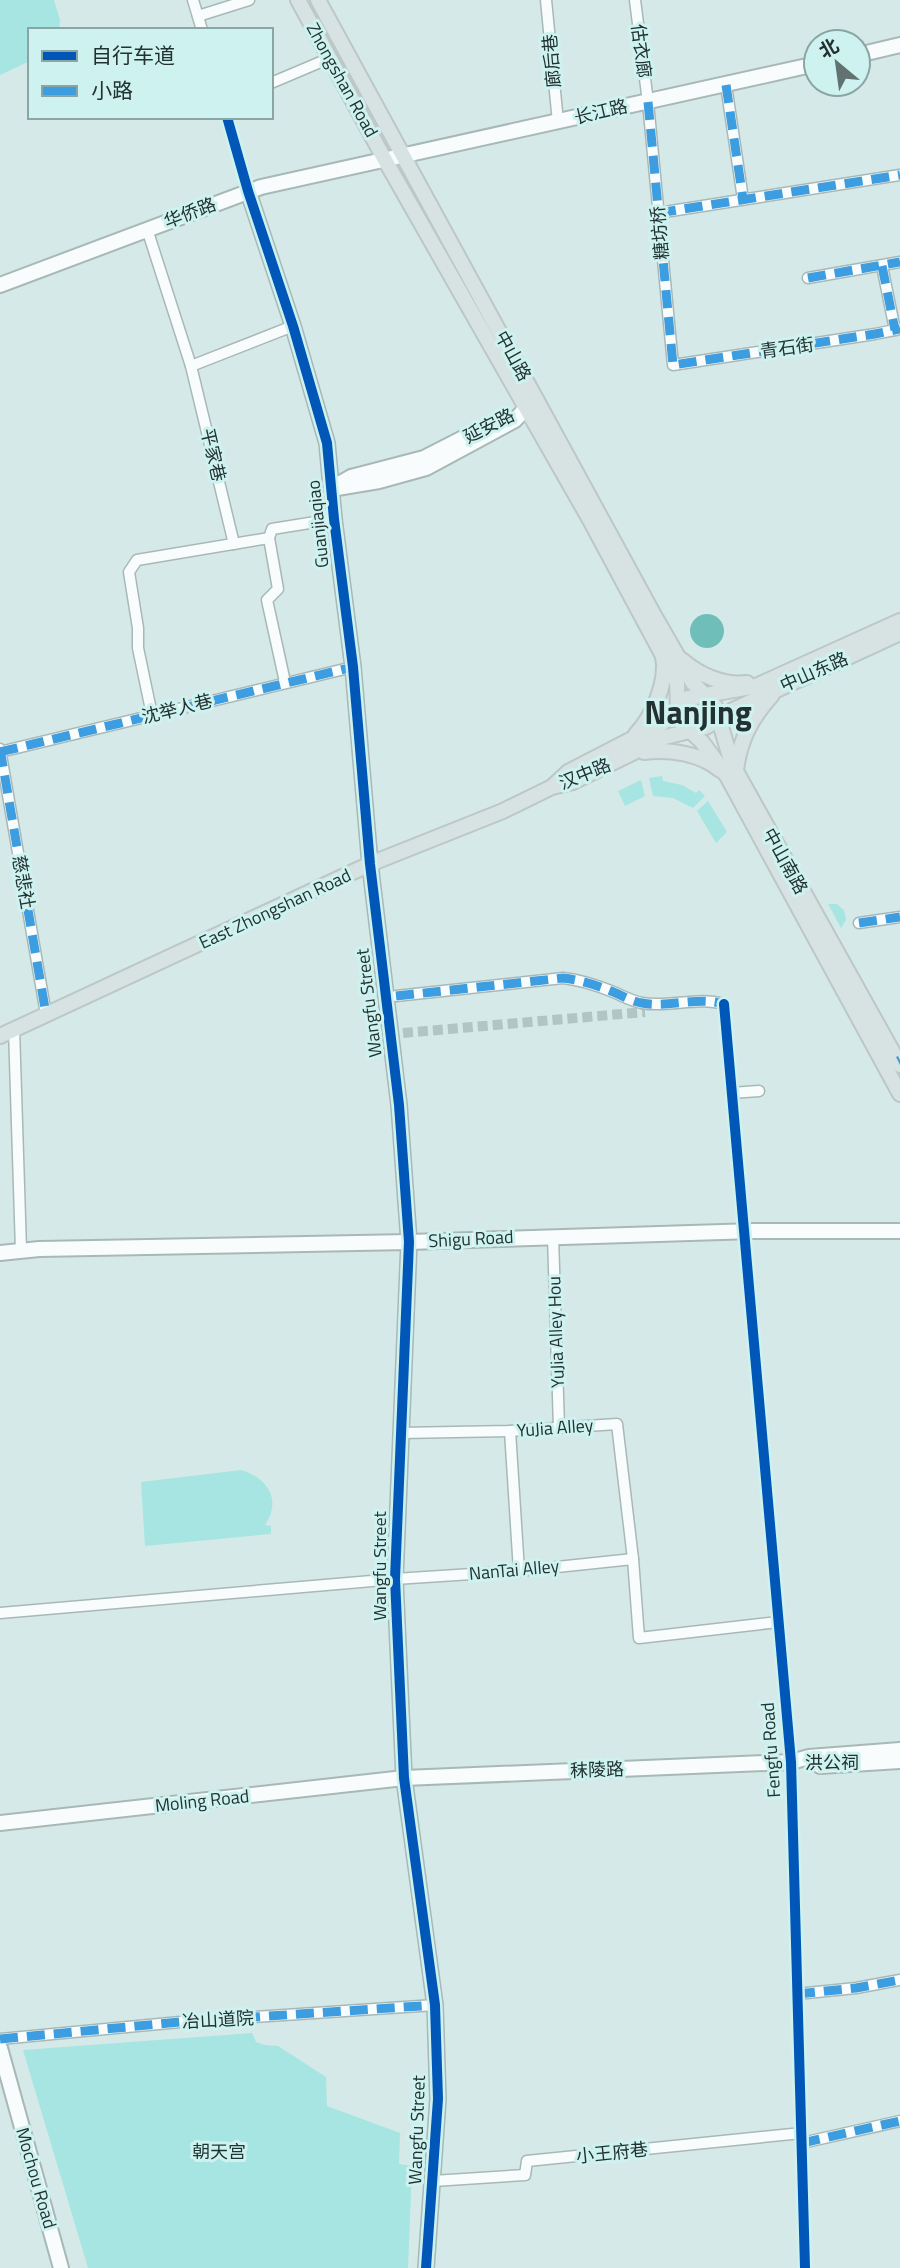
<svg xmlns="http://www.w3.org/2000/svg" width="900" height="2268" font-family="'Titillium Web','Noto Sans SC',sans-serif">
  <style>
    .green { fill: #a6e5e1 }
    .water { fill: #70beba }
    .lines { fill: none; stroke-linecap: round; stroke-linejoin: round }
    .street-tunnel { stroke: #b1c5c3; stroke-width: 10; stroke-dasharray: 10 5; stroke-linecap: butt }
    .street-casing { stroke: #a8b8b7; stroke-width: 13 }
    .secondary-casing { stroke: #a8b8b7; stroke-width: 18 }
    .primary-casing { stroke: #bcc7c6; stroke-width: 18 }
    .street { stroke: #f9fcfc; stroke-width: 10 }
    .secondary { stroke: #f9fcfc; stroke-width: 14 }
    .primary { stroke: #d7e3e3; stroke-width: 14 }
    .quiet { stroke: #3c9de1; stroke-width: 9; stroke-dasharray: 18 9; stroke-linecap: butt }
    .cycleway-casing { stroke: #cdf2f0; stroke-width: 15 }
    .cycleway { stroke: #0057b8; stroke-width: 10 }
    .labels { text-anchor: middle; stroke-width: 6; stroke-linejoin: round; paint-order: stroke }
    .street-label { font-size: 18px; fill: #233231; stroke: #cdf2f0 }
    .park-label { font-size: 18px; fill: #1d3534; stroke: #cdf2f0 }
    .town-label { font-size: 32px; font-weight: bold; fill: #233231; stroke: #cdf2f0 }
  </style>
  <rect width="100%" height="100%" fill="#d5eae8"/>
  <g class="green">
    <polygon points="0,0 54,0 60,20 59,30 30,30 30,61 0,75"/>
    <polygon points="662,776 663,781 682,785 696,793 699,790 705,796 693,808 673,798 653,796 649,778"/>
    <polygon points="641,780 645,796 625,806 618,791"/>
    <polygon points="708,801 727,832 716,843 697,811"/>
    <polygon points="828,904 837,904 844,910 846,920 841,928"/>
    <path d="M 241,1470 C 268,1478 282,1500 265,1525 L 271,1526 L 271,1534 L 145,1546 L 141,1482 Z"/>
    <polygon points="252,2033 256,2042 265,2045 278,2046 326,2077 327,2106 400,2133 399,2164 412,2166 408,2268 88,2268 23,2050"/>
  </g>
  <circle class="water" cx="707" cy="631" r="17"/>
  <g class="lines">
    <polyline class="street-tunnel" points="403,1033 645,1012"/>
    <defs>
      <g id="street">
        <polyline points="193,0 202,30"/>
        <polyline points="546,0 558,122"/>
        <polyline points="635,0 648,102 673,365 875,334 900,329"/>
        <polyline points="198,16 249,0"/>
        <polyline points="271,83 330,58"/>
        <polyline points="726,85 743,199"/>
        <polyline points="227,117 248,191"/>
        <polyline points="658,213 900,175"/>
        <polyline points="147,229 191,366 293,326"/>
        <polyline points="882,266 895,330"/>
        <polyline points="808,278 900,262"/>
        <polyline points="191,366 234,544"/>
        <polyline points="269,538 278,589 267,600 285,682"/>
        <polyline points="152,715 138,648 138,628 129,572 137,560 269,538 272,529 334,519"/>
        <polyline points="0,749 46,1014"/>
        <polyline points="0,752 353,667"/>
        <polyline points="859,923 900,917"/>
        <path d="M 396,996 L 563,978 C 580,980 596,985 611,991 C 621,995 631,1001 642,1003 C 669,1008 697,996 724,1004 L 791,1762 L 805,2268"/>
        <polyline points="14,1029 21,1250"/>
        <polyline points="731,1093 759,1091"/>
        <polyline points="553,1236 559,1428"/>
        <polyline points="510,1431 519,1571"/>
        <polyline points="400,1433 510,1431 617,1424 633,1559 639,1638 778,1622"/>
        <polyline points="0,1613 395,1579 519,1571 633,1559"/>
        <polyline points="797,1994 856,1988 900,1980"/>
        <polyline points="0,2039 180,2022 435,2005"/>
        <polyline points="802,2143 900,2121"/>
        <polyline points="433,2181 525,2175 527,2161 802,2133"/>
      </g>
      <g id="secondary">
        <polyline points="858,55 900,45"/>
        <polyline points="248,191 293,326 327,443 334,519 353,667 370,864 399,1105 409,1242 395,1579 404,1778 435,2005 438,2099 426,2268"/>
        <polyline points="0,285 261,187 816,64"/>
        <polyline points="335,486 351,477 424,458 465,437"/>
        <polyline points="331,489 379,481 426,468 515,420 526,408"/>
        <polyline points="0,1253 39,1249 409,1242 754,1231 900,1231"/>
        <polyline points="820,1766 900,1761"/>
        <polyline points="0,1823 404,1778 791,1762 809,1757 900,1750"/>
        <polyline points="0,2048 61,2268"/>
      </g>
      <g id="primary">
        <polyline points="298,0 385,160 590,520 677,682 678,709 682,723 702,742 727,776 900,1094"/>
        <polyline points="318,0 655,617 693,683 715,706 732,764 900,1065"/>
        <path d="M 682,660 C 699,675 724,686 747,683"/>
        <path d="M 636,734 C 653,716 668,681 663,656"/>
        <path d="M 644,752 C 669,749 700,753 720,770"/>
        <path d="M 736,770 C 740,739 752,717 772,695"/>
        <polyline points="553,786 568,772 661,724 689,698 756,686 900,621"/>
        <polyline points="0,1036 370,864 503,811 552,787 573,782 665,737 706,727 733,710 900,633"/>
      </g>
    </defs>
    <use href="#street" class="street-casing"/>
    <use href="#secondary" class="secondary-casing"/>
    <use href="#primary" class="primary-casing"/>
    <use href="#street" class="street"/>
    <use href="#secondary" class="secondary"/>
    <use href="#primary" class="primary"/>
    <g class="quiet">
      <polyline points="726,85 743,199"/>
      <polyline points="648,102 673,365 875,334 900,329"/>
      <polyline points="658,213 900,175"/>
      <polyline points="882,266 895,330"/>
      <polyline points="808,278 900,262"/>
      <polyline points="0,749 46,1014"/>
      <polyline points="0,752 353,667"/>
      <polyline points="859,923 900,917"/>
      <path d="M 396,996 L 563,978 C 580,980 596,985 611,991 C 621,995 631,1001 642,1003 C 669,1008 697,996 724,1004"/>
      <polyline points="898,1061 900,1060"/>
      <polyline points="797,1994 856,1988 900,1980"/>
      <polyline points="0,2039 180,2022 435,2005"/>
      <polyline points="802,2143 900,2121"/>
    </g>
    <defs>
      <g id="cycleway">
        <polyline points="227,117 248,191 293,326 327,443 334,519 353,667 370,864 399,1105 409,1242 395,1579 404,1778 435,2005 438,2099 426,2268"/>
        <polyline points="724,1004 791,1762 805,2268"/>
      </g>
    </defs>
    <use href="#cycleway" class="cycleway-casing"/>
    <use href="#cycleway" class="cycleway"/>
  </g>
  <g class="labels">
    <g class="street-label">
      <text transform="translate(641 51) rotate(83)" y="6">估衣廊</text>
      <text transform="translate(552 61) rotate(-95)" y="6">廊后巷</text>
      <text transform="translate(342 80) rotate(61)" y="6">Zhongshan Road</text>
      <text transform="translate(601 112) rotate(-13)" y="6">长江路</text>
      <text transform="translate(190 213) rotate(-21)" y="6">华侨路</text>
      <text transform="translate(660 233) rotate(-95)" y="6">糖坊桥</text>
      <text transform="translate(787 348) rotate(-8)" y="6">青石街</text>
      <text transform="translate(513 356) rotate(61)" y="6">中山路</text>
      <text transform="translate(489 426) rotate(-27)" y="6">延安路</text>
      <text transform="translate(213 455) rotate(77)" y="6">平家巷</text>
      <text transform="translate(318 524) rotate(-96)" y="6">Guanjiaqiao</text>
      <text transform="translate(814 672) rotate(-24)" y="6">中山东路</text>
      <text transform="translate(177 709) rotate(-14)" y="6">沈举人巷</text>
      <text transform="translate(585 774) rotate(-22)" y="6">汉中路</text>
      <text transform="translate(785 861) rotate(61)" y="6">中山南路</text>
      <text transform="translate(23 882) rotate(80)" y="6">慈悲社</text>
      <text transform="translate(275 909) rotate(-25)" y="6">East Zhongshan Road</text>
      <text transform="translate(369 1003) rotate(-97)" y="6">Wangfu Street</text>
      <text transform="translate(471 1239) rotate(-3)" y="6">Shigu Road</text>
      <text transform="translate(556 1332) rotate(-92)" y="6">YuJia Alley Hou</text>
      <text transform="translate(555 1428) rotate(-4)" y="6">YuJia Alley</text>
      <text transform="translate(380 1566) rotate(-90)" y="6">Wangfu Street</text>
      <text transform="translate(514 1570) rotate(-5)" y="6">NanTai Alley</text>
      <text transform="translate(771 1750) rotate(-94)" y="6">Fengfu Road</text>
      <text x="832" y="1769">洪公祠</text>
      <text transform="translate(597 1770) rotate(-2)" y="6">秣陵路</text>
      <text transform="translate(202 1801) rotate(-6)" y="6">Moling Road</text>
      <text transform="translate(218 2020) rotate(-3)" y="6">冶山道院</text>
      <text transform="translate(417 2130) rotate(-88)" y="6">Wangfu Street</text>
      <text transform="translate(612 2153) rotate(-6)" y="6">小王府巷</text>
      <text transform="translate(36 2178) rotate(74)" y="6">Mochou Road</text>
    </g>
    <g class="park-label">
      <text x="219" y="2158">朝天宫</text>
    </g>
    <g class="town-label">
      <text x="698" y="724">Nanjing</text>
    </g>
  </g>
  <rect x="28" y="28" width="245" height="91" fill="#cdf2f0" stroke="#89a5a4" stroke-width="2"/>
  <rect x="42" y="51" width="35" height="10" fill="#0057b8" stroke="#89a5a4" stroke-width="2"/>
  <text x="91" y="63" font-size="21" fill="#233231">自行车道</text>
  <rect x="42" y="86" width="35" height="10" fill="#3c9de1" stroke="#89a5a4" stroke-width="2"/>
  <text x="91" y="98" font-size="21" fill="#233231">小路</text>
  <g transform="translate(837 63) rotate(331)"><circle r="33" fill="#cdf2f0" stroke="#89a5a4" stroke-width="2"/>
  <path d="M0-5L12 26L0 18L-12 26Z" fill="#617271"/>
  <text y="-10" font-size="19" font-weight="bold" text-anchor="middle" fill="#233231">北</text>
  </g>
</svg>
